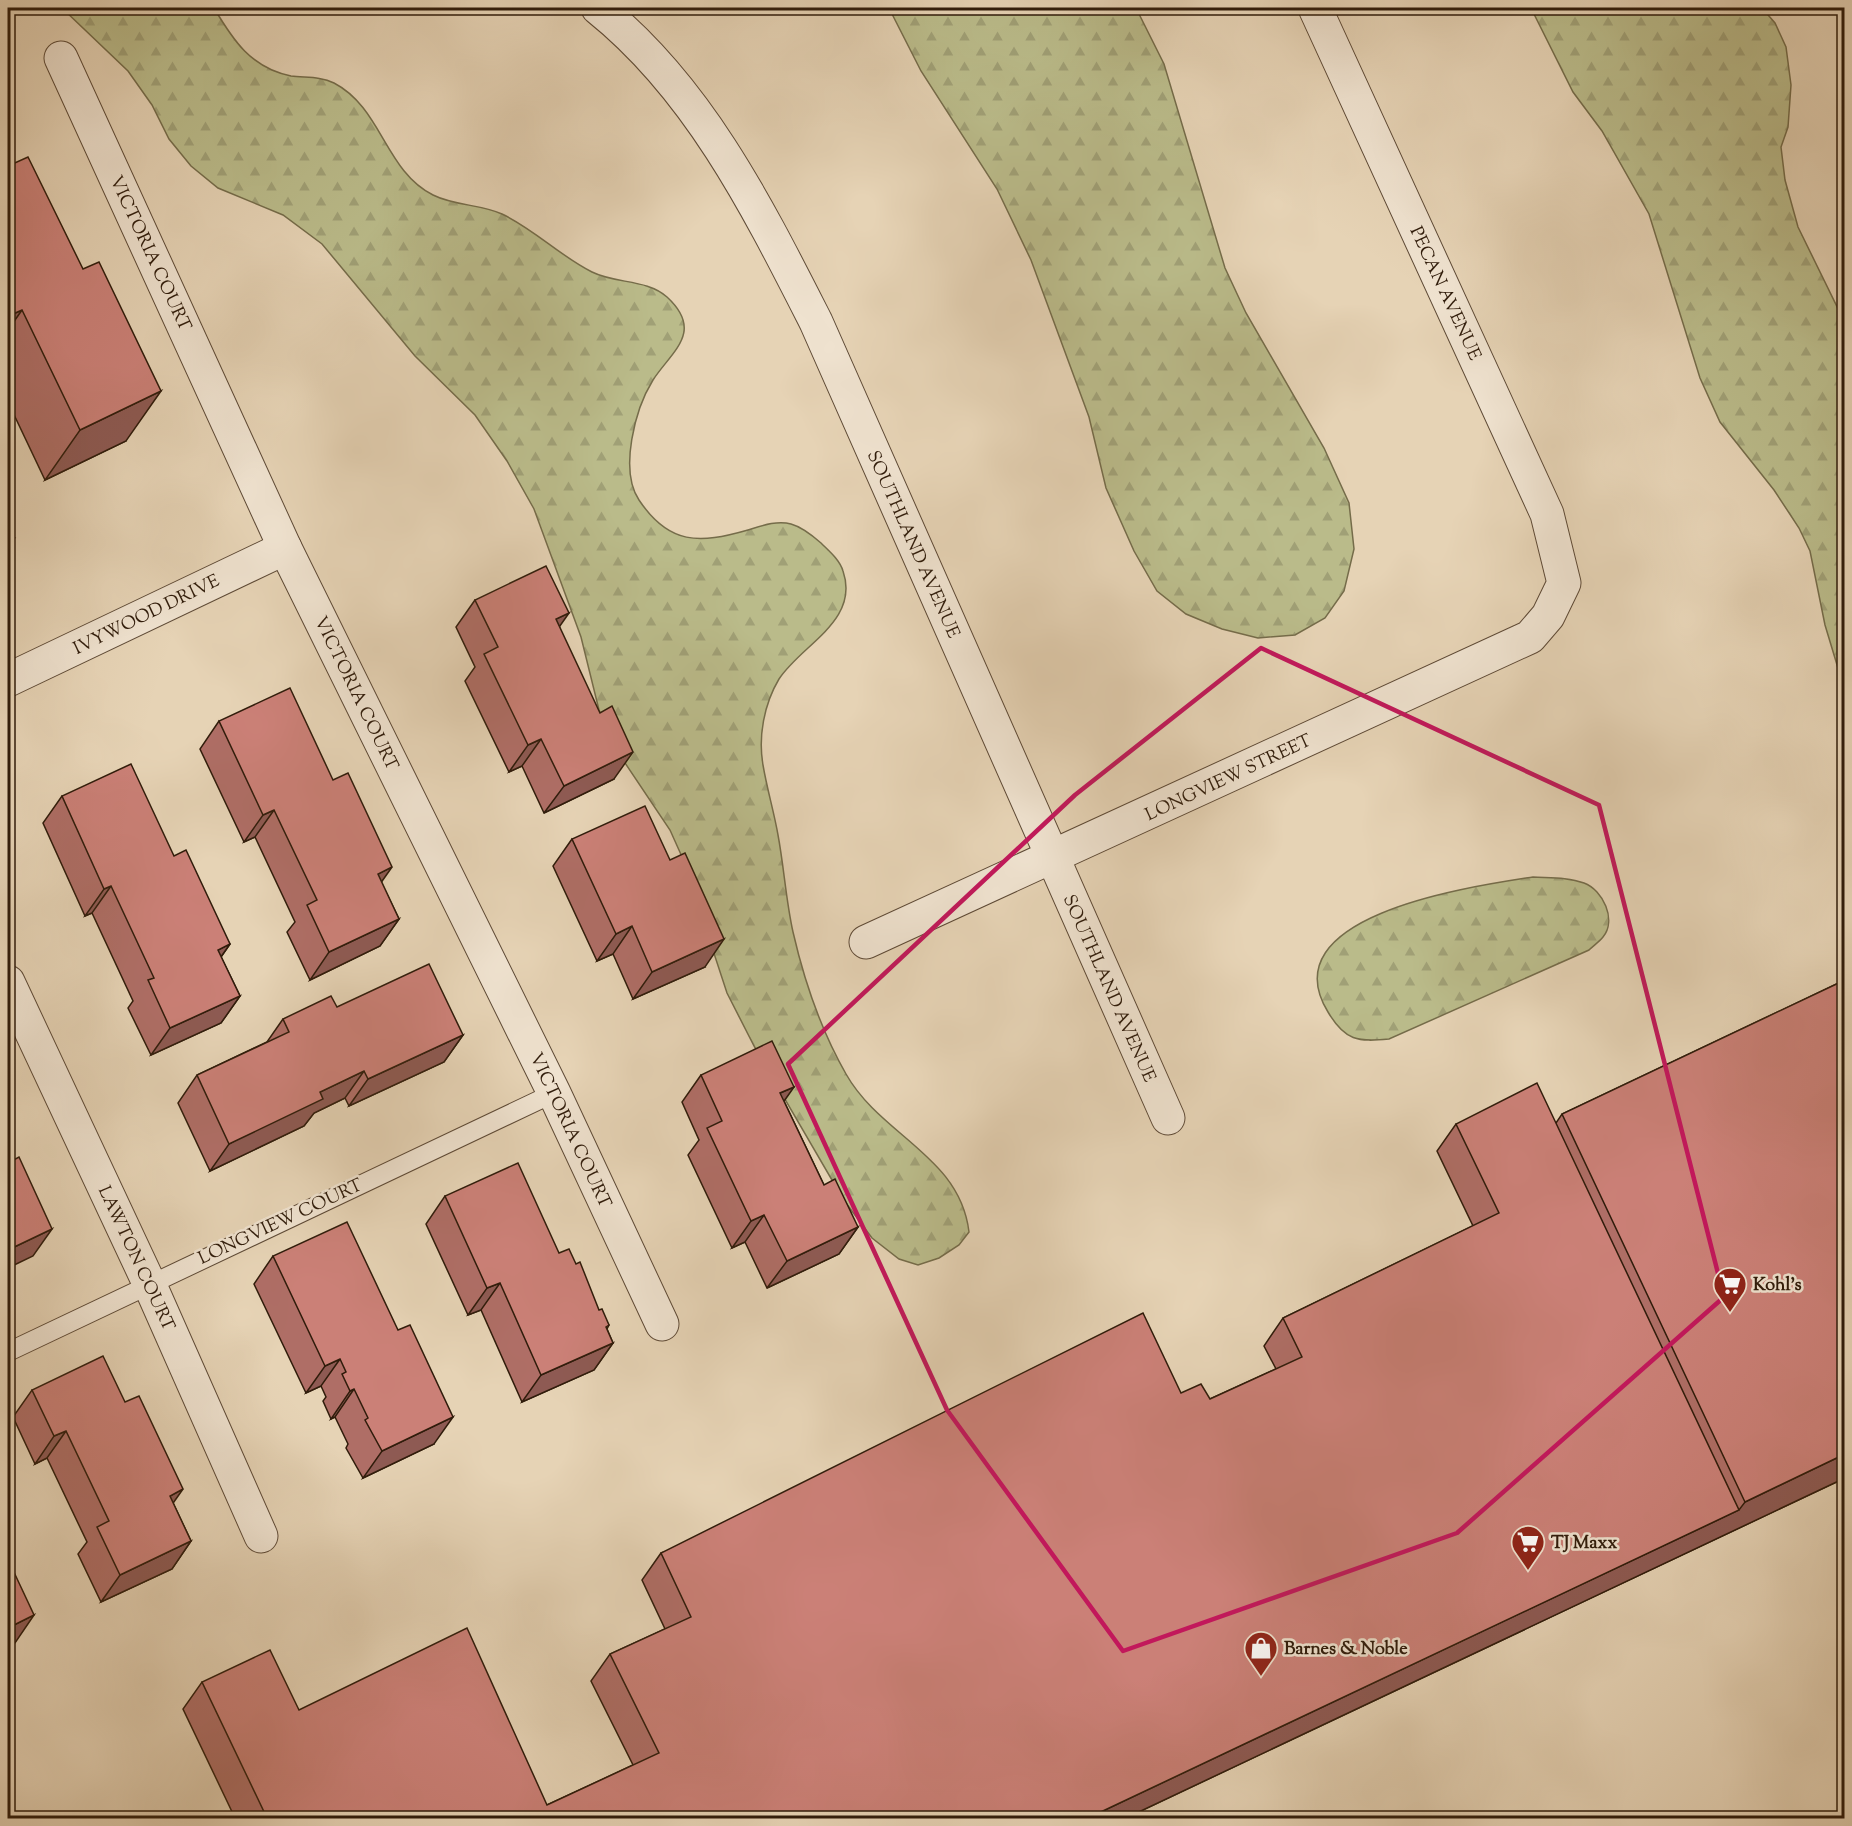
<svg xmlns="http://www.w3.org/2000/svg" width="1852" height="1826" font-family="'Sorts Mill Goudy',serif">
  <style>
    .forest { fill: url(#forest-firs); stroke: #756c4a; stroke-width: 1.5 }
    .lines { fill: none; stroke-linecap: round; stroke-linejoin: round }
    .lane-casing { stroke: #5e4a36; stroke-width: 20 }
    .street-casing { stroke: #5e4a36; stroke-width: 35 }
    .lane { stroke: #efe2cf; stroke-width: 18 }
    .street { stroke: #efe2cf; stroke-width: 33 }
    .wall { fill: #af6e66; stroke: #301c0b; stroke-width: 1.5 }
    .shaded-wall { fill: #8e5a53; stroke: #301c0b; stroke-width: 1.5 }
    .building { fill: #cb8077; stroke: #301c0b; stroke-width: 1.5 }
    .marked { fill: none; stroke: #c2185b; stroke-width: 4.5; stroke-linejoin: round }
    .labels { text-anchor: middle; stroke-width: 5; stroke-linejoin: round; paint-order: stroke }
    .street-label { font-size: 18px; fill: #301c0b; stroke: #efe2cf }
    .poi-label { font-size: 18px; font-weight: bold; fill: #301c0b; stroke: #efe2cf; text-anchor: start }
  </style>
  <defs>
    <pattern id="forest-firs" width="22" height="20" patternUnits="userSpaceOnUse" patternTransform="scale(1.5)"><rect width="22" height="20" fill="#babb8a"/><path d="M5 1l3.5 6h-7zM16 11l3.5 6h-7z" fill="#a0a076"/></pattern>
  </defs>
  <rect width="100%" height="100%" fill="#e6d3b5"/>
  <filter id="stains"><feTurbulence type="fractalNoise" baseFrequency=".00333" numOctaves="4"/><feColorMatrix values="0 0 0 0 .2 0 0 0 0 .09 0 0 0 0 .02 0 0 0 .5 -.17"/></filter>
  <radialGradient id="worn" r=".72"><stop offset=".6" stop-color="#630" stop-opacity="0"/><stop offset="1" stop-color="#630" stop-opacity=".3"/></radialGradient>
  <g class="forest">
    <path d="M 62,8 L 214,8 C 233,40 251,68 291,76 C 305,78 320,76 334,83 C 382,108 385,171 433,195 C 455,206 480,204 502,214 C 534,229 560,256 592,272 C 616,284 647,279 667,297 C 705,332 671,352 653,380 C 635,409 619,470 639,500 C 669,545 699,544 748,530 C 761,526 777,520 791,524 C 802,527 813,536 821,543 C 829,551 840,560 843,571 C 860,621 802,644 779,679 C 764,704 758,737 763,765 C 767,789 774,812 778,835 C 784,867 786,901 793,932 C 804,980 822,1032 846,1074 C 881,1136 960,1156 969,1232 L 959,1245 L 939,1258 L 918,1265 L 899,1259 L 872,1238 L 843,1199 L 754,1046 L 727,993 L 683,859 L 670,830 L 615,748 L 599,710 L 581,637 L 534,509 L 507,461 L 475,415 L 415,356 L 322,244 L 283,215 L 218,188 L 191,166 L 169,139 L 152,105 L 128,71 Z"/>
    <polygon points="889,8 1136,8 1164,64 1225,268 1246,313 1324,448 1349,503 1354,549 1344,591 1325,618 1295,635 1258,638 1222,629 1186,614 1157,591 1134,551 1106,488 1089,417 1031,260 997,189 921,71"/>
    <polygon points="1531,8 1762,8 1775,23 1786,47 1791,85 1788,127 1781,147 1785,180 1798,227 1844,321 1844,688 1825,625 1810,551 1799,528 1774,490 1720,422 1700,378 1649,214 1602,131 1573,92"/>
    <path d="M 1533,877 C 1550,878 1568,877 1584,883 C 1603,890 1617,920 1603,937 C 1599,942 1593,946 1589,950 L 1389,1039 C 1358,1042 1345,1041 1328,1012 C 1268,914 1476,886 1533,877 Z"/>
  </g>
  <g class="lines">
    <defs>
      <polyline id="lane" points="8,1352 554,1093"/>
      <g id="street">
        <path d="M 598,8 C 699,89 758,208 816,322 L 1168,1118"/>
        <polyline points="61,58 285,548 554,1093 662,1324"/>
        <polyline points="8,680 285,548"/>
        <polyline points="866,942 1530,637 1548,616 1564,583 1547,514 1315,8"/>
        <polyline points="8,982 149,1283 261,1536"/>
      </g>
    </defs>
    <use href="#lane" class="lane-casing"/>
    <use href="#street" class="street-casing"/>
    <use href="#lane" class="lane"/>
    <use href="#street" class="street"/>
  </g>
  <g class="wall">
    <polygon points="8,166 126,441 45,480 8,402"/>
    <polygon points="475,600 559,626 614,779 544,813 522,766 509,772 465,681 475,667 456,627"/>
    <polygon points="219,721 381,882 399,919 380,946 310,980 287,932 295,922 255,837 244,842 200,749"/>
    <polygon points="62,796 174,856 230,944 221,957 240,996 221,1023 151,1055 128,1008 133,1001 92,913 85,916 43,823"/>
    <polygon points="572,839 705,967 633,999 613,954 597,961 553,866"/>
    <polygon points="1845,980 1845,1478 1126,1818 235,1818 183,1709 202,1682 299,1710 547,1805 633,1765 591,1681 610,1654 665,1629 642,1580 661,1553 1181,1393 1210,1399 1276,1369 1264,1346 1283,1318 1473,1226 1437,1151 1456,1124 1556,1123 1562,1114"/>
    <polygon points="337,1007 463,1035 444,1062 349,1106 345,1098 314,1113 304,1126 210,1171 178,1103 197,1075 267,1042 283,1019"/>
    <polygon points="701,1075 784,1101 824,1185 858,1227 839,1254 767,1288 745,1242 732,1248 688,1155 699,1140 682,1102"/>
    <polygon points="445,1196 559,1253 609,1325 607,1329 613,1343 594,1370 522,1402 481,1310 468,1315 426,1224"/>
    <polygon points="273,1256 434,1444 363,1478 346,1448 348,1444 335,1417 331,1419 323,1401 326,1397 321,1386 306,1393 254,1284"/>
    <polygon points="32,1390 173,1503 191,1541 172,1569 101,1602 78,1554 87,1542 47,1458 35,1464 13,1417"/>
  </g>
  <g class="shaded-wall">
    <polygon points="22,310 8,330 8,321 13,314"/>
    <polygon points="161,391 126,441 45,480 80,430"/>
    <polygon points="14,539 8,548 8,542"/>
    <polygon points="569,613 550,640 556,619"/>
    <polygon points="541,739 522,766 509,772 528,745"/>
    <polygon points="633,752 614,779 544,813 564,786"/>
    <polygon points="274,810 255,837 244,842 263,815"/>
    <polygon points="392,867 373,894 378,874"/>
    <polygon points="111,886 92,913 85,916 104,889"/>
    <polygon points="399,919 380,946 310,980 329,952"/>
    <polygon points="632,926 613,954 597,961 616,934"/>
    <polygon points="724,939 705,967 633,999 652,972"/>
    <polygon points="230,944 211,971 218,950"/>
    <polygon points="240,996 221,1023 151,1055 170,1028"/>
    <polygon points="463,1035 444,1062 349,1106 368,1079"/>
    <polygon points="364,1071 345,1098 314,1113 304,1126 210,1171 229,1144 320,1092"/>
    <polygon points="794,1087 775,1114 780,1093"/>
    <polygon points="764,1215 745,1242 732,1248 751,1221"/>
    <polygon points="858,1227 839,1254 767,1288 787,1261"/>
    <polygon points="52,1229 33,1256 8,1268 8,1250"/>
    <polygon points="500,1283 481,1310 468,1315 487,1288"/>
    <polygon points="613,1343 594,1370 522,1402 541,1375"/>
    <polygon points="340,1359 321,1386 306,1393 325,1366"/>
    <polygon points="354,1389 335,1417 331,1419 350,1391"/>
    <polygon points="453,1417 434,1444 363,1478 382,1451"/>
    <polygon points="66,1431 47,1458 35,1464 54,1436"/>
    <polygon points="1845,1454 1845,1478 1126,1818 1088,1818 1739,1510 1745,1502"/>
    <polygon points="183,1489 164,1516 170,1496"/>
    <polygon points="191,1541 172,1569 101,1602 120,1575"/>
    <polygon points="34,1615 15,1643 8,1646 8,1628"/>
  </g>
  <g class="building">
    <polygon points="28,157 83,269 99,262 161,391 80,430 22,310 13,314 8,304 8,166"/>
    <polygon points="8,527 14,539 8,542"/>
    <polygon points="546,566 569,613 556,619 600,713 612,706 633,752 564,786 541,739 528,745 484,654 498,647 475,600"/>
    <polygon points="290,688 333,780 348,773 392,867 378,874 399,919 329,952 307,905 317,900 274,810 263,815 219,721"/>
    <polygon points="131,764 174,856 186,850 230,944 218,950 240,996 170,1028 148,980 154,978 111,886 104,889 62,796"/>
    <polygon points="645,806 670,860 685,853 724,939 652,972 632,926 616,934 572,839"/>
    <polygon points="429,964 463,1035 368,1079 364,1071 320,1092 323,1099 229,1144 197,1075 289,1032 283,1019 331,996 337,1007"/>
    <polygon points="1845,980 1845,1454 1745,1502 1562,1114"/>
    <polygon points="772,1041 794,1087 780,1093 824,1185 835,1179 858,1227 787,1261 764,1215 751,1221 707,1128 722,1121 701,1075"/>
    <polygon points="1537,1083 1739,1510 1088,1818 267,1818 202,1682 270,1650 299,1710 467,1628 547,1805 659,1753 610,1654 691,1617 661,1553 1143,1313 1181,1393 1201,1384 1210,1399 1302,1357 1283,1318 1499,1213 1456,1124"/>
    <polygon points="19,1157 52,1229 8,1250 8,1163"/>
    <polygon points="518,1163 559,1253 569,1249 576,1264 580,1262 599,1310 602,1309 609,1325 606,1327 613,1343 541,1375 500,1283 487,1288 445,1196"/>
    <polygon points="347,1222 398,1330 410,1325 453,1417 382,1451 365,1420 368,1418 354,1389 350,1391 342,1374 346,1372 340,1359 325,1366 273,1256"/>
    <polygon points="103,1356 125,1402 139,1396 183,1489 170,1496 191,1541 120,1575 97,1527 109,1521 66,1431 54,1436 32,1390"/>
    <polygon points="12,1568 34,1615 8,1628 8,1570"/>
  </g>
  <path class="marked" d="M 1261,648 L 1599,805 L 1724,1297 L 1457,1533 L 1123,1651 L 947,1410 L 788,1064 L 1075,795 Z"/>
  <defs>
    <symbol id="supermarket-pin" viewBox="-11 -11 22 30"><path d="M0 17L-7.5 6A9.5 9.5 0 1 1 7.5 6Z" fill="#8f2418" stroke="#efe2cf"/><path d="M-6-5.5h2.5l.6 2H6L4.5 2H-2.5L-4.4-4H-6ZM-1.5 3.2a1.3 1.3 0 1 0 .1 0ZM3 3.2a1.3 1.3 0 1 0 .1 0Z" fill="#fff"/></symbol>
    <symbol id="shop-pin" viewBox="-11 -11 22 30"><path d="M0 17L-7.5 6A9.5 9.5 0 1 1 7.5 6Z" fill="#8f2418" stroke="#efe2cf"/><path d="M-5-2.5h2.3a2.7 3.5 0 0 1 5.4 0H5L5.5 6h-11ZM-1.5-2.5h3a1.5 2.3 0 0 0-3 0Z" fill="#fff"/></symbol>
  </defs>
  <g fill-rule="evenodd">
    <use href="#supermarket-pin" x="1711" y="1265" width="38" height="52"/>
    <use href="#supermarket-pin" x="1509" y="1523" width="38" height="52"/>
    <use href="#shop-pin" x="1242" y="1629" width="38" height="52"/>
  </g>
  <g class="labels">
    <g class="street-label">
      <text transform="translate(151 253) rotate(65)" y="6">VICTORIA COURT</text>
      <text transform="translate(1446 293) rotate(65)" y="6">PECAN AVENUE</text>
      <text transform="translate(914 544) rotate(66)" y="6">SOUTHLAND AVENUE</text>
      <text transform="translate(146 614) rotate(-26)" y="6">IVYWOOD DRIVE</text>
      <text transform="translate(357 693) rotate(64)" y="6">VICTORIA COURT</text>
      <text transform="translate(1228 777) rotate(-25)" y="6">LONGVIEW STREET</text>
      <text transform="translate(1110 988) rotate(66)" y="6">SOUTHLAND AVENUE</text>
      <text transform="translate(571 1130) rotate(65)" y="6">VICTORIA COURT</text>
      <text transform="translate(280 1221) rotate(-25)" y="6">LONGVIEW COURT</text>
      <text transform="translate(137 1258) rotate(65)" y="6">LAWTON COURT</text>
    </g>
    <g class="poi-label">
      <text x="1753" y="1290">Kohl's</text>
      <text x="1551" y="1548">TJ Maxx</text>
      <text x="1284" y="1654">Barnes &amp; Noble</text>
    </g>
  </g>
  <rect width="1852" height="1826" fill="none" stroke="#e6d3b5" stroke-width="30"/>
  <rect x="9" y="9" width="1834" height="1808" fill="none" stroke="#301c0b" stroke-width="3"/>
  <rect x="15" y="15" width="1822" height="1796" fill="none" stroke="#301c0b" stroke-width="1.5"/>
  <rect width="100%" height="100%" filter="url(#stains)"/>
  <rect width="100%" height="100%" fill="url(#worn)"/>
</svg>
